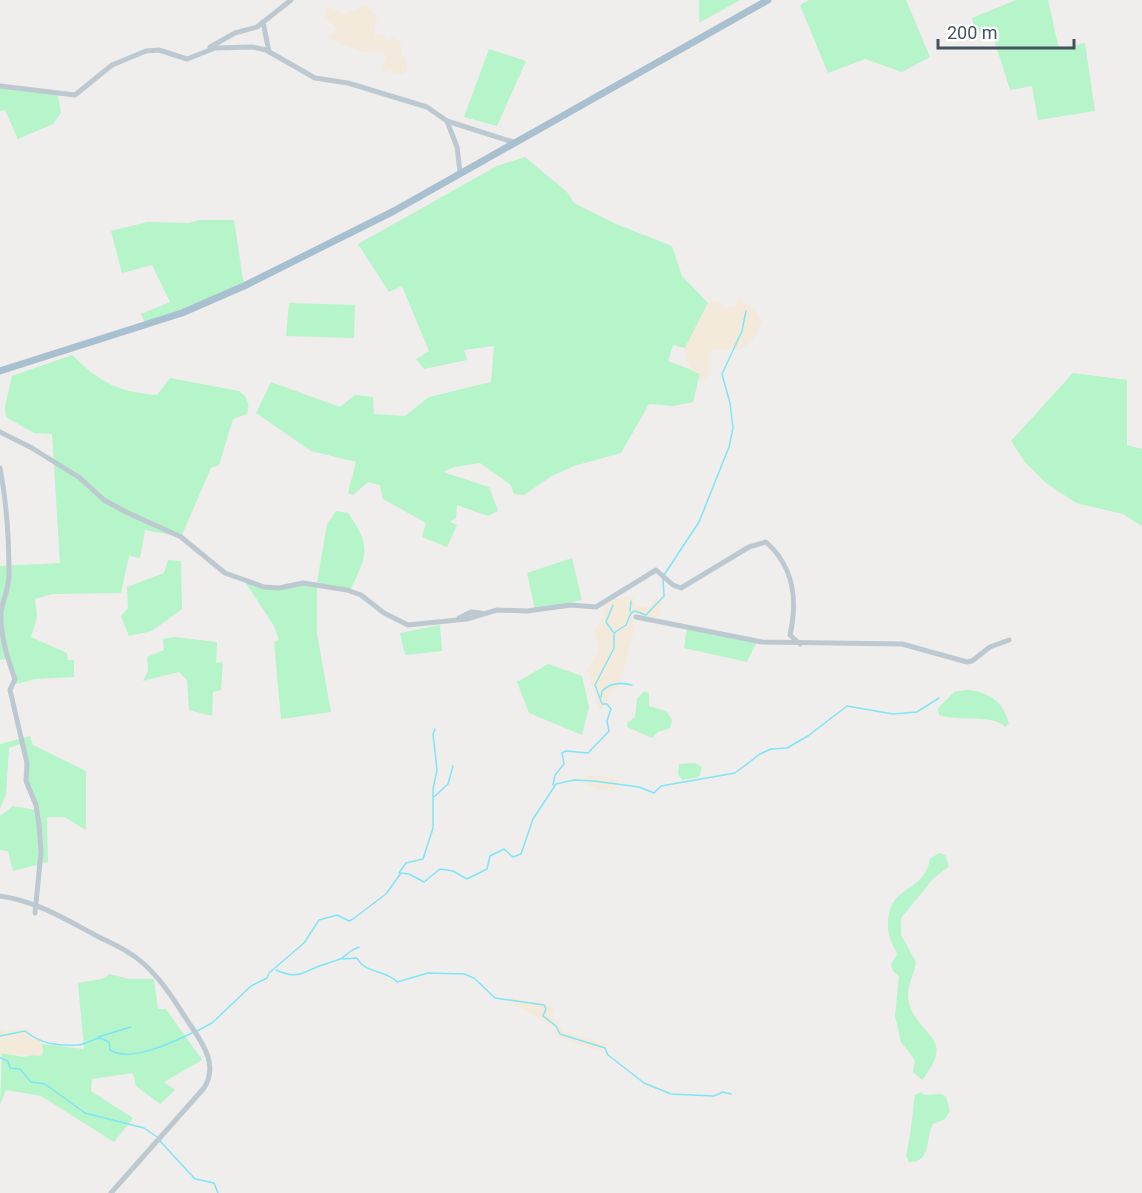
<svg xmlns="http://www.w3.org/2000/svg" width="1142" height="1193" font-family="Roboto,sans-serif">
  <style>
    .green { fill: #b6f4c9 }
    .sand { fill: #f4eadb }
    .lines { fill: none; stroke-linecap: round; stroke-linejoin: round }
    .stream { stroke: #7ee6f6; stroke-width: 1.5 }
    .minor { stroke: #bcc9d1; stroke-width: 5 }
    .major { stroke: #a9c0d0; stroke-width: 7 }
  </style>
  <rect width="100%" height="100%" fill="#f0eded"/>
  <g class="green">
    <polygon points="699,0 740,0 699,23"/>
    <polygon points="809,0 906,0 930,57 902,72 865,59 828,73 800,5"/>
    <polygon points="1016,0 1048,0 1059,49 1085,43 1095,111 1038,120 1032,86 1010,90 992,33 976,33 972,18"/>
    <polygon points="489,49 526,61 497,126 464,117"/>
    <polygon points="0,86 57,91 61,113 53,124 18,139 5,110 0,111"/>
    <polygon points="525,157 567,192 574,203 616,224 672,246 682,276 708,303 685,348 673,345 668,361 700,373 693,402 673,406 649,404 621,453 574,466 552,476 524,495 514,494 511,485 480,463 454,467 443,472 489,487 498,511 488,516 457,505 456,518 450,522 457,525 447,547 422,537 426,523 383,499 380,485 368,482 353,495 348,493 356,462 311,451 256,413 271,382 340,407 355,395 373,397 374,414 405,416 429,397 491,382 494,346 464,350 467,360 424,369 416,359 429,351 402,286 389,292 358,244 497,166"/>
    <polygon points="200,220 234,220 244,286 146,325 141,314 170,302 152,265 122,273 111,231 147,222 189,223"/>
    <polygon points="289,303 355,305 354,338 286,336"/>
    <path d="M 72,355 C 101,383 118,392 157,395 L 170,378 L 239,391 C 248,398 250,403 247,414 L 233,419 L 219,465 L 211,468 L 181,537 L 145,530 L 140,558 L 129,556 L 121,593 L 52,594 L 35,599 L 37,617 L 31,637 L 67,653 L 68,660 L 74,660 L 74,677 L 35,679 L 12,685 L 15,679 L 7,659 L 0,660 L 0,566 L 60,563 L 52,434 L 34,433 L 6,417 L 5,407 L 12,376 Z"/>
    <polygon points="1073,373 1127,380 1127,445 1142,449 1142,526 1123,514 1076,503 1046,483 1025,462 1011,441"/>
    <path d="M 336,511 L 348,513 C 372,547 367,555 350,591 L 317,586 L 317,634 L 331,712 L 281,719 L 274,642 L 279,640 L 274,626 L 244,580 L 264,587 L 317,583 L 327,524 Z"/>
    <polygon points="572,558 582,600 535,610 527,573"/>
    <polygon points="168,560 181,561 182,609 152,631 129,636 121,616 128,608 127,587 164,573"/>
    <polygon points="440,625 442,651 405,655 400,633"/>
    <polygon points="687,628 757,641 747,662 684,648"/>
    <polygon points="174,637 217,642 216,663 223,662 221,690 213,692 212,716 189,710 187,680 179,672 143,681 148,671 147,657 164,650 163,639"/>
    <polygon points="548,664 582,676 589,707 582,735 529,713 517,682"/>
    <path d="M 966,690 C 987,691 1004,701 1009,724 L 1005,727 C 995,714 959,722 939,715 L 938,708 L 954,692 Z"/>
    <polygon points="644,691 649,693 649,706 666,711 672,720 670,728 658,732 652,738 627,727 627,723 635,717 637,699"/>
    <polygon points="30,736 33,745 86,771 86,830 64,817 47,817 48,862 13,871 8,851 0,850 0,816 13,806 36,810 26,781 27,771 20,744 9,748 6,794 0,809 0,744"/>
    <polygon points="695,763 702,767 699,777 682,780 678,774 679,764"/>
    <path d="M 939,853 L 945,855 L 949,866 L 933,879 L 901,918 L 901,935 L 916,962 C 914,976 905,988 909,1003 C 919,1038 957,1036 922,1080 L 913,1072 L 915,1060 L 901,1042 L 895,1016 L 899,976 L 893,971 L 891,964 L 897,955 C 895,946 888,939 888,928 C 887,882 923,896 930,859 Z"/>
    <polygon points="110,974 129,979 154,979 158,1009 166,1009 202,1060 164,1082 175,1090 160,1104 136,1086 133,1073 92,1079 91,1091 133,1118 114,1142 41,1096 6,1090 0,1105 2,1053 23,1057 43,1053 42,1044 84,1049 78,983 102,979"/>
    <path d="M 921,1092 L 925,1095 L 942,1094 L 946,1097 L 950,1111 L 945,1119 L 933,1124 C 925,1138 932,1163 909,1162 L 906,1156 C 911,1136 912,1115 915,1095 Z"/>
  </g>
  <g class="sand">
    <polygon points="366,5 378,18 374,26 375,36 384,34 386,41 393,38 401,43 401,54 407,61 406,73 395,75 390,69 386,73 381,71 386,58 383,51 363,52 327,38 338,29 325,17 327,6 343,14"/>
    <path d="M 740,299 L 755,310 L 762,322 C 758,328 756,336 752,341 C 745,351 724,351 713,349 L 709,357 L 711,365 L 707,380 L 699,379 L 700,374 L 692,371 L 685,357 L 685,348 L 708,303 L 720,301 L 724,308 L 735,307 L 737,300 Z"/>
    <path d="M 657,596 L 662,601 L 659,617 L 644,618 L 634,614 L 632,616 L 635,628 L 619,686 L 610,692 L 603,709 L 600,710 L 587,670 L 599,649 L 594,630 L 603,619 L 604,607 C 614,598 621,595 634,598 L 636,606 L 649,607 Z"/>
    <path d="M 586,776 L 603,776 L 618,780 L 618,787 C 604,795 595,787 583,784 Z"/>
    <polygon points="512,996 529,1002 537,999 556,1010 550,1018 562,1027 562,1031 606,1044 607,1053 557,1037 554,1027 511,1003"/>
    <polygon points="26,1027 34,1037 42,1039 42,1056 2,1053 0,1056 0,1028 10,1032"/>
  </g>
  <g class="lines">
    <g class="stream">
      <polyline points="664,575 699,522 729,447 733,428 730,403 722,374 742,331 746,311"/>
      <polyline points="630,611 631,601"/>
      <polyline points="613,632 606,622 613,605"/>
      <path d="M 601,697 L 602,691 C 610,683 621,682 632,685"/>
      <polyline points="553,785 555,775 564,764 562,753 566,751 588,753 609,731 607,721 611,709 607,704 602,704 595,685 614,648 614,633 626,625 631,613 635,611 646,615 664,596 663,579"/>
      <polyline points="434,797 448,784 453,766"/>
      <polyline points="399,873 406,863 423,859 433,828 433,789 437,770 433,734 435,729"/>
      <path d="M 342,959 L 357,958 C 365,974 387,970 397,982 L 428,973 L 464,974 L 474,978 L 495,998 L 544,1005 L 546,1009 L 543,1016 L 556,1026 L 560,1034 L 605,1048 L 608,1055 L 644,1083 L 671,1094 L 714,1096 L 723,1092 L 731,1094"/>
      <path d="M 276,970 C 296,979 300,974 317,967 C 324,964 333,962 340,959 C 347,956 347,951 359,947"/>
      <polyline points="197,1031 212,1023 251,986 267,978 269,973 304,943 319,920 337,915 349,921 353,919 386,894 401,873 409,874 424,882 440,869 453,871 467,879 487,869 490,856 504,849 513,857 521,854 533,819 556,784 574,780 594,781 639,787 654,793 661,786 735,773 760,754 771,749 787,748 808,736 847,706 893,714 917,712 939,698"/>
      <path d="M 0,1036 L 25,1031 C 41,1044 57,1046 77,1045 C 85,1045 92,1039 100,1038 L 109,1042 L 110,1050 C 130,1063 173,1042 192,1033"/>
      <polyline points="98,1037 131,1027"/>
      <polyline points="0,1058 8,1061 10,1068 20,1069 31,1082 45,1084 85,1113 144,1128 157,1137"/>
      <polyline points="160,1141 195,1179 214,1183 218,1193"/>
    </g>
    <g class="minor">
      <polyline points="263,22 269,52"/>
      <polyline points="210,47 235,33 257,27 291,0"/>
      <polyline points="0,86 75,95 112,65 146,51 159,50 187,59 215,48 253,47 266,50 315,78 348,83 427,107 447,121 513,142"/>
      <polyline points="447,121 457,147 460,172"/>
      <path d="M 0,432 L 32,448 L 80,478 L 104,500 L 126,512 L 181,537 L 225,573 L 264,587 L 279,588 L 303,583 L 347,590 L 361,595 L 384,613 L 408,625 L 467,619 L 497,610 L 527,611 L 571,605 L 596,607 L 656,570 L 673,585 L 681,588 L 749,547 L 766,542 C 794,567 798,599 790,635 L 800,644"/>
      <path d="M 0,468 C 7,504 9,539 9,575 C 9,588 3,599 1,612 C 0,635 7,658 15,679 L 10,690 L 27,763 L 26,781 L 36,805 L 39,825 L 41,852 L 35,913"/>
      <polyline points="636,617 762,642 902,644 967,662 972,661 990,647 1009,640"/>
      <polyline points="459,618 471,612 481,613"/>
      <path d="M 0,896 C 36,901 65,919 97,936 C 113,944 130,951 144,964 C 163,981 177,1005 191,1026 C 204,1045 218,1066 204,1088 L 111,1193"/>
    </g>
    <polyline class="major" points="0,371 182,313 244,286 394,211 768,0"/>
  </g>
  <path d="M938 39v9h136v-9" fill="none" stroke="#43535d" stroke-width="3"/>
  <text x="947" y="39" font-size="18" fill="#43535d" stroke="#ffffff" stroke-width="4.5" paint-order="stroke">200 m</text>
</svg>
